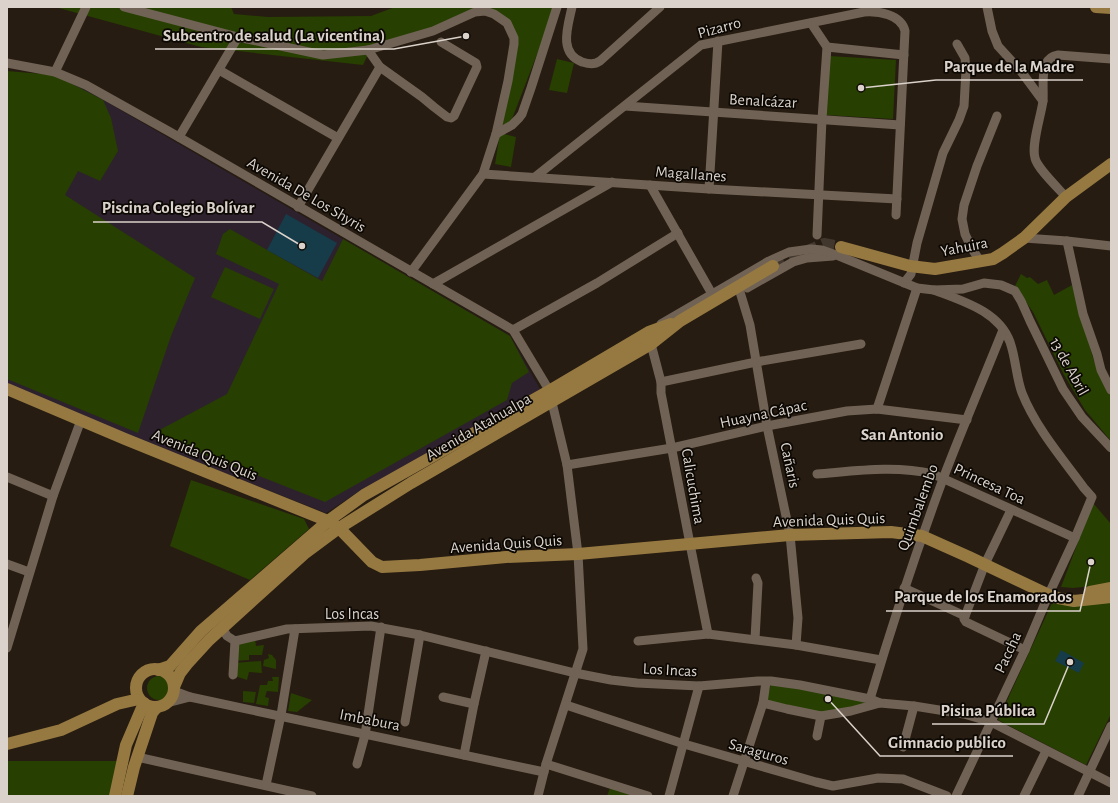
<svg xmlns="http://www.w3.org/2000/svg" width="1118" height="803" font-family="'Alegreya Sans',sans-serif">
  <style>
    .education { fill: #2d212e }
    .green { fill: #273f01 }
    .water { fill: #163b49 }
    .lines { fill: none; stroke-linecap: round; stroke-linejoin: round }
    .major-tunnel { stroke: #42372d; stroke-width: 12; stroke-dasharray: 12 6; stroke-linecap: butt }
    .minor { stroke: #706255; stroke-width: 9 }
    .major { stroke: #967941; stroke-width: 12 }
    .labels { text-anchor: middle; stroke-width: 3.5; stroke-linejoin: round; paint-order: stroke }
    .street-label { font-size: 16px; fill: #dad2cb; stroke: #0c0804 }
    .neighbourhood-label { font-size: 17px; font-weight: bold; fill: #dad2cb; stroke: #0c0804 }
    .leader { fill: none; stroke: #dad2cb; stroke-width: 1.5 }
    .callout-dot { fill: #dad2cb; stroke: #0c0804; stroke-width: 1.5 }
    .callout-label { font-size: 17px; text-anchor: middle; font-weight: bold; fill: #dad2cb; stroke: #0c0804; stroke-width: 3.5; stroke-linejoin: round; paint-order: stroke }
  </style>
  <rect width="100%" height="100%" fill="#271c11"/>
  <polygon class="education" points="7,72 56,77 86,90 510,336 540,389 361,490 326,513 102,425 7,384"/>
  <g class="green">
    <polygon points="55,7 231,7 234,14 268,17 371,16 395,7 553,7 546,31 512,119 509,125 501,129 516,36 488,9 429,31 371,48 363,65 201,47"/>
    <polygon points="829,56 896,60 893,119 826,115"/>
    <polygon points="557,59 574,63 567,93 549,90"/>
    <polygon points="7,71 55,75 103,100 111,118 118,151 100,181 78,171 65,195 195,278 171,336 138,433 7,379"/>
    <polygon points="500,133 516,137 511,167 495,164"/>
    <polygon points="230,229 322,281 343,239 510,336 529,372 512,383 507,400 325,502 152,434 227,394 279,284 216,254 223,234"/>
    <polygon points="225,267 274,289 260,319 211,297"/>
    <polygon points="1021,274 1027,278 1030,277 1038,284 1047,280 1054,295 1072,285 1094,361 1111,393 1111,441 1085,410 1064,375 1033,312 1015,286"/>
    <polygon points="191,480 304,519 309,529 250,580 170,546"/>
    <polygon points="1093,503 1111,524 1111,584 1073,588 1061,587"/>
    <path d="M 1111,602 L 1111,714 L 1086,765 L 998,720 L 1052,603 C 1073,607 1090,605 1111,602 Z"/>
    <polygon points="255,638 256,646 264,645 262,655 249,655 249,660 234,661 234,644"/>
    <polygon points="268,654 272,655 276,660 276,669 263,666 264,660 269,658"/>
    <polygon points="261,661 262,673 249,672 247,680 235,676 234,663"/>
    <circle cx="159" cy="688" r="12"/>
    <polygon points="272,677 279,677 278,692 267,691 265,697 269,698 268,706 256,704 260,685 267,685 268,681 273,681"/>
    <polygon points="771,684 866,701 875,707 824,719 765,706"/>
    <polygon points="243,691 256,692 254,703 243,702"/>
    <polygon points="291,693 312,700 297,712 288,711"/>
    <polygon points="7,761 117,761 110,796 7,796"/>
    <polygon points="610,788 635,796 607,796"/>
  </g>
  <g class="water">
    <polygon points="286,214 337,243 318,278 267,250"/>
    <polygon points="1061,650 1084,663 1079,673 1055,661"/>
  </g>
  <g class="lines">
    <polyline class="major-tunnel" points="773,266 824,244 841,247"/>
    <g class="minor">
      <polyline points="124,7 238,37 323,55 368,50 433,31 475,12 485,11 494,14 507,23 514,38 514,44 508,81 496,134 483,174 411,272"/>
      <path d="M 572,7 C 568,26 558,53 582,62 C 589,64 594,65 600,61 L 660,7"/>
      <polyline points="987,7 992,31 998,46 1020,70 1043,101"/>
      <polyline points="811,23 827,47 822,119 817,235"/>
      <polyline points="827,47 904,55"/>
      <polyline points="368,50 380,67 422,97 434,107 447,117 451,118 454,116 477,67 476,63 441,42"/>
      <polyline points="7,63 55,72 86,85 170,132 513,330 549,390 567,465 578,554 583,649 546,764 538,796"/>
      <polyline points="219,70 338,138"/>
      <polyline points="55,72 86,7"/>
      <polyline points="625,106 900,125"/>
      <polyline points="496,134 512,125 519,118 522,114 531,88 557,7"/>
      <polyline points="179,137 238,37"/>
      <polyline points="483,174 709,189 897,199"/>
      <path d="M 535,177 L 701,45 L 864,12 C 878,11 901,14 905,31 L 896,215"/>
      <polyline points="650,185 712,294"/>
      <polyline points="709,189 718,41"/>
      <path d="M 1066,197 C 1058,188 1037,168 1035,158 C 1031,145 1041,116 1043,101 C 1044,89 1041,75 1046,64 C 1048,59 1052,56 1058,55 L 1111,59"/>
      <polyline points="298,207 380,67"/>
      <polyline points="1024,238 1067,241 1111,246"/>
      <polyline points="1067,241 1083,314 1097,354 1101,370 1111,390"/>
      <polyline points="981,262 972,249 965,234 962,219 964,205 977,166 997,116"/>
      <polyline points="904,283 911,274 917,243 943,153 959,120 964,106 966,70 965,58 957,44"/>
      <polyline points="433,284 612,182"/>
      <polyline points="747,288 793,262 807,258 833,256"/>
      <path d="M 934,290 C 962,301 999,311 1010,342 C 1016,359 1016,377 1022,393 C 1036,428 1062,458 1084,488 L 1092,497 L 1075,538 L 1048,596 L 1025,650 L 956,796"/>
      <polyline points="740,292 750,325 767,426 790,535 798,618 796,645"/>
      <polyline points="661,324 769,261 789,252 811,249 822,250 839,256 917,288 934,290 963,289 984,283 1001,285 1015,291 1021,301 1030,321 1063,389 1082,417 1111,448"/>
      <polyline points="513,330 597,283 678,233"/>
      <polyline points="651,344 661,382 661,393 690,544 708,634"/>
      <polyline points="661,382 756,362 861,344"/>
      <polyline points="877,409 917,288"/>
      <polyline points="567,465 672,448 767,426 847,411 877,409 967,420"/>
      <path d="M 817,474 C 855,471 895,465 933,474 L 1075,538"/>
      <polyline points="7,477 53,496"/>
      <polyline points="1011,510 985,564 964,619 966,622 1025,650"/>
      <polyline points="7,564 29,572"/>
      <polyline points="904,588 926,598 965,616"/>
      <polyline points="222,628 227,636 235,641 287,629 371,626 420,635 575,673 611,680 637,683 699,686 758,681 771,681 800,685 870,699 880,703 914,706 964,714 991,722 1111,783"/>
      <polyline points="755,639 758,583 756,578"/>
      <polyline points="638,641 708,634 796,645 881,660"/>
      <polyline points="7,648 53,496 81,420"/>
      <polyline points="233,675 235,641"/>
      <polyline points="174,691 190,697 544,772"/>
      <polyline points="443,697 474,704"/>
      <path d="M 870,699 C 892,625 916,552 943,479 C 962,429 983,380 1003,330"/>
      <polyline points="167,703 190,697"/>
      <polyline points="763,703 787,709 821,716 851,711 880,703"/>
      <polyline points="566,705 684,744 816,782 833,786 878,778 903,779 947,796"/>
      <polyline points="405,722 420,635"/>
      <polyline points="817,736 821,716"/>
      <polyline points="903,747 914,706"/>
      <polyline points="464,755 474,704 486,651"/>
      <polyline points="137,757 312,796"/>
      <polyline points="357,764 365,735 381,627"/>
      <polyline points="546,764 648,796"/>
      <polyline points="266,785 281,715 295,629"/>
      <polyline points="669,796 699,686"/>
      <polyline points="733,796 763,703 766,682"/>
      <polyline points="1024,796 1046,751"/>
      <polyline points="1078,796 1111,726"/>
    </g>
    <g class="major">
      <polyline points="1096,7 1111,8"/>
      <polyline points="841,247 910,266 935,269 993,259 1003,253 1024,238 1066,197 1111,164"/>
      <polyline points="7,389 125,439 328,521 339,528 372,562 382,567 420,565 506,557 578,554 790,535 891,532 922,536 969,557 1053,597 1074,601 1111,597"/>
      <polyline points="1090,592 1111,588"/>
      <circle cx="155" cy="688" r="19"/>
      <polyline points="158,670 170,666 201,631 328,521 364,495 549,391 649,332 671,324"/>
      <polyline points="174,687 180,673 187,664 209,640 304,554 339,528 411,483 651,344 680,321 773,266"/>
      <polyline points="7,744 61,730 117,704 139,699"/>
      <polyline points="115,796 126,745 144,703"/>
      <polyline points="127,796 134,767 152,713 157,707"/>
    </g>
  </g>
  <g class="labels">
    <g class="street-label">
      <text transform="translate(719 27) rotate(-15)" y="6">Pizarro</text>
      <text transform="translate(763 100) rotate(3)" y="6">Benalcázar</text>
      <text transform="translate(691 173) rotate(4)" y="6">Magallanes</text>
      <text transform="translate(307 194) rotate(30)" y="6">Avenida De Los Shyris</text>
      <text transform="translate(964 246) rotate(-11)" y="6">Yahuira</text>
      <text transform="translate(1070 366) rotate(61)" y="6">13 de Abril</text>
      <text transform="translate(763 413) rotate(-12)" y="6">Huayna Cápac</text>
      <text transform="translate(478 426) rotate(-30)" y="6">Avenida Atahualpa</text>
      <text transform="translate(205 454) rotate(22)" y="6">Avenida Quis Quis</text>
      <text transform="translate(791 465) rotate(78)" y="6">Cañaris</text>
      <text transform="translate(990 483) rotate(25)" y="6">Princesa Toa</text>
      <text transform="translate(694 486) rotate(80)" y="6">Calicuchima</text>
      <text transform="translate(917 507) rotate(-70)" y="6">Quimbalembo</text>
      <text transform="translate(829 519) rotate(-2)" y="6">Avenida Quis Quis</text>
      <text transform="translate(506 543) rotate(-4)" y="6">Avenida Quis Quis</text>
      <text x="352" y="619">Los Incas</text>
      <text transform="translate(1007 652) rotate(-65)" y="6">Paccha</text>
      <text transform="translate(670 669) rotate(3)" y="6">Los Incas</text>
      <text transform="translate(370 719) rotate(11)" y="6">Imbabura</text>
      <text transform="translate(759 751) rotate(16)" y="6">Saraguros</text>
    </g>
    <g class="neighbourhood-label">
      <text x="902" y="440">San Antonio</text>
    </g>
  </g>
  <path class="leader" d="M466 36L394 49H155M861 88L936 80H1083M302 246L262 222H93M1091 562L1080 611H886M1070 662L1044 724H932M828 699L880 756H1013"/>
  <g class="callout-dot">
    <circle cx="466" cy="36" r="4"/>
    <circle cx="861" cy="88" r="4"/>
    <circle cx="302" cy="246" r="4"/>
    <circle cx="1091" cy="562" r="4"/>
    <circle cx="1070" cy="662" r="4"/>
    <circle cx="828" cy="699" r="4"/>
  </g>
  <g class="callout-label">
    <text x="274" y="41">Subcentro de salud (La vicentina)</text>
    <text x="1009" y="72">Parque de la Madre</text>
    <text x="178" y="213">Piscina Colegio Bolívar</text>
    <text x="983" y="602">Parque de los Enamorados</text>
    <text x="988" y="716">Pisina Pública</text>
    <text x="947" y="748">Gimnacio publico</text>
  </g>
  <rect width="1118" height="803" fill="none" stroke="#dad2cb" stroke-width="16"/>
</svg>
